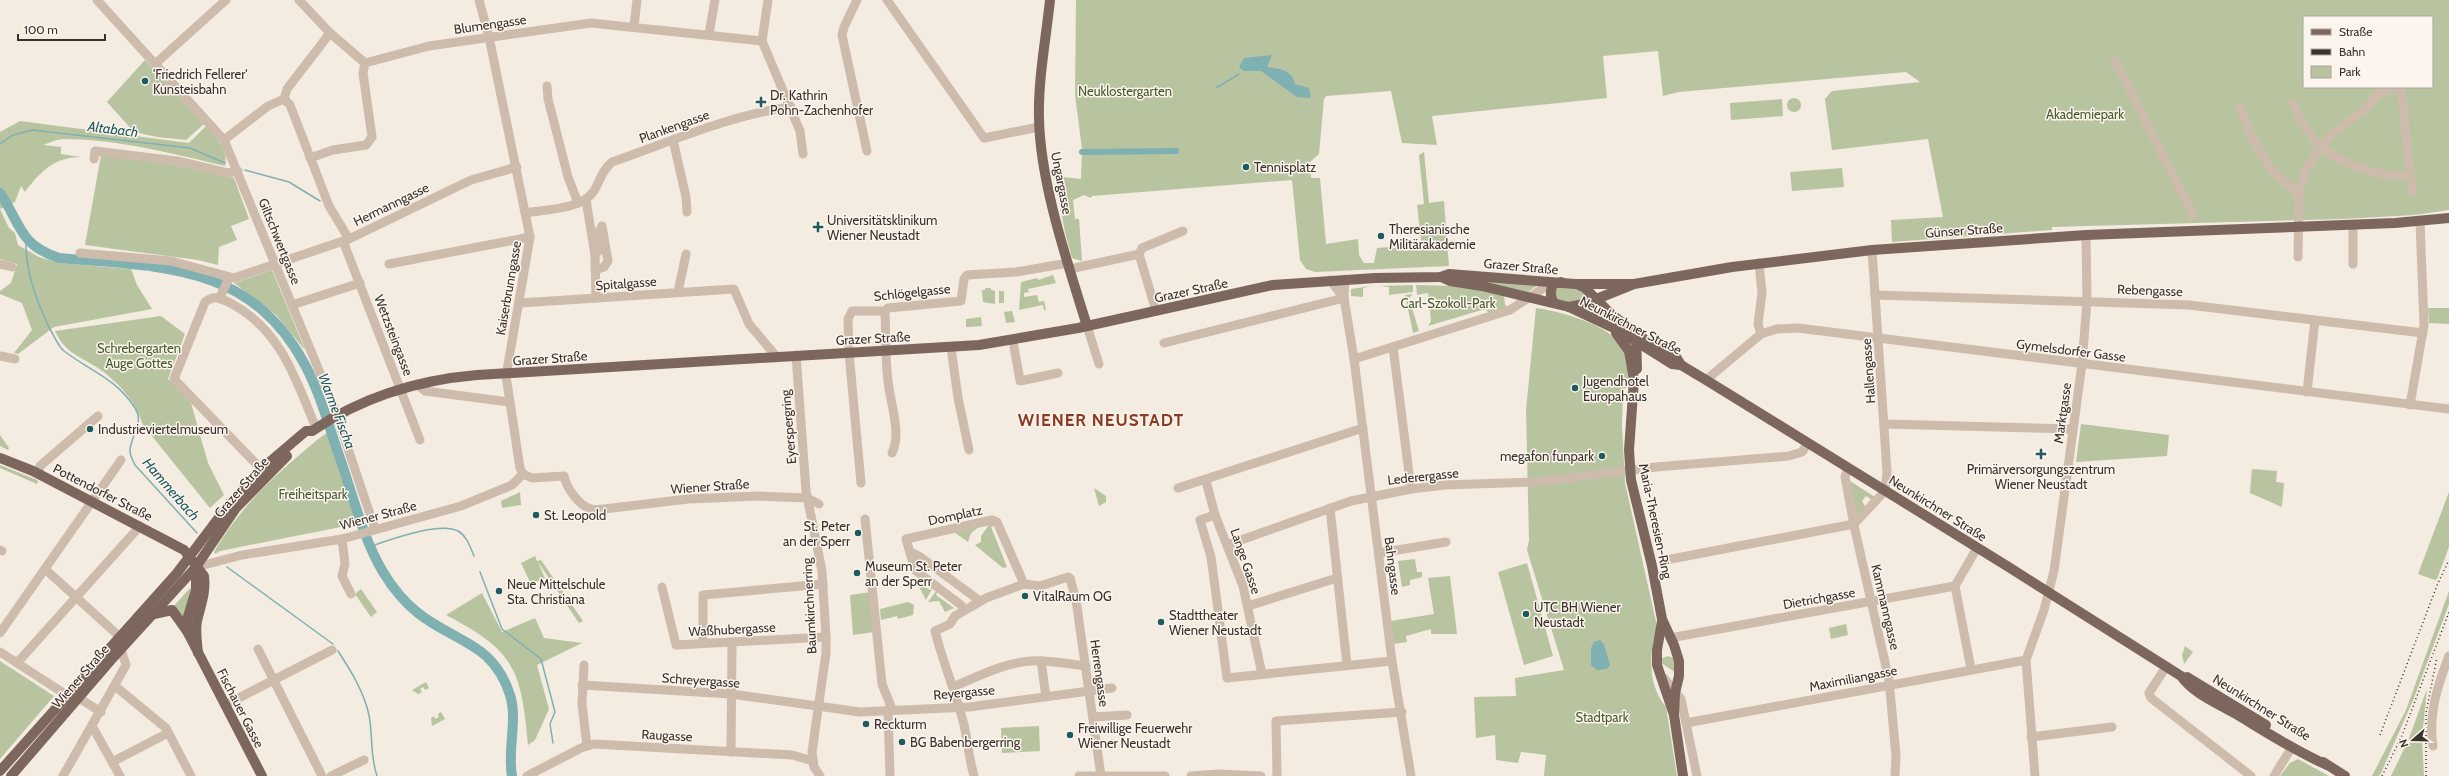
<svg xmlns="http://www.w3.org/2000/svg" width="2449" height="776" font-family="Cabin,sans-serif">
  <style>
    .green { fill: #b8c4a0; fill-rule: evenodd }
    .water { fill: #7fb0b2 }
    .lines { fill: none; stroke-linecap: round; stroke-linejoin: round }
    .stream { stroke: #7fb0b2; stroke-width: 1.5 }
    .canal { stroke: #7fb0b2; stroke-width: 6 }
    .river { stroke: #7fb0b2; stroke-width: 10 }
    .minor { stroke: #cdbbac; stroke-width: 9 }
    .major { stroke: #7d675c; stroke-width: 10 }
    .rail { stroke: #3b302b; stroke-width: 1.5; stroke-dasharray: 1 3; stroke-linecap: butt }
    .poi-dot { fill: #1f5a5e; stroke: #fbf5ee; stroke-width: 1.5 }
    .labels { text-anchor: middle; stroke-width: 3; stroke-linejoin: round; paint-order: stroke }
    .street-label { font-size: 13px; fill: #3b302b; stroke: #fbf5ee }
    .poi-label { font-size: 13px; fill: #3b302b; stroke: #fbf5ee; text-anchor: start }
    .park-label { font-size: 13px; fill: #4a5a2e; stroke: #fbf5ee }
    .water-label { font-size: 14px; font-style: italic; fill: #1f5a5e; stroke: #fbf5ee }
    .district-label { font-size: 17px; font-weight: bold; letter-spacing: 1px; fill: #8c3b22; stroke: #fbf5ee }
  </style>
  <rect width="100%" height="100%" fill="#f4ebe1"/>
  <g class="green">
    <path d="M 1076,0 L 2449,0 L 2449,210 L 2415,215 L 2342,219 L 2052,227 L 2052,230 L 1892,242 L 1891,220 L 1943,217 L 1928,139 L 1832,150 L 1825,99 L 1832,91 L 1920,82 L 1906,72 L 1679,92 L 1663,96 L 1658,51 L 1603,56 L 1607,98 L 1432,116 L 1437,145 L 1402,143 L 1391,91 L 1326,96 L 1324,99 L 1319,154 L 1310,162 L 1311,178 L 1320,178 L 1326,244 L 1358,239 L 1359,255 L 1364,263 L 1374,263 L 1377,248 L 1403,246 L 1404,251 L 1422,248 L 1417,205 L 1424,204 L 1419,155 L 1424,152 L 1429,203 L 1444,201 L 1449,266 L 1315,272 L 1306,269 L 1300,260 L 1292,180 L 1092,196 L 1091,198 L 1084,195 L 1073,200 L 1075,219 L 1079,219 L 1082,261 L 1072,258 L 1065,232 L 1054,176 L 1081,179 L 1082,149 L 1075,95 ZM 2304,17 L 2432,17 L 2432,87 L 2304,87 Z"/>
    <polygon points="145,60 204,124 186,140 157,137 134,132 107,102"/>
    <circle cx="1794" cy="105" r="7"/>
    <polygon points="1782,99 1783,116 1731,120 1730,103"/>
    <path d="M 20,121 L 189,143 L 206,126 C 217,138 229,150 225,166 C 175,154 116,139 64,139 C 57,139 49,143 43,145 L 61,147 L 61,154 L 81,157 C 54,157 40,172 25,192 L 21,186 L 15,202 L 0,209 L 9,228 L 15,233 L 18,245 L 39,257 L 59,263 L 131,269 L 137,285 L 152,309 L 54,327 L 18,354 L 14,353 L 32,330 L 22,303 L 0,294 L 0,291 L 11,283 L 17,264 L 0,259 L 0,132 Z"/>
    <polygon points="101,155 174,165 234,178 249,219 231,226 237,240 219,247 218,265 198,260 85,245"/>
    <polygon points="1842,168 1844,187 1792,191 1790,172"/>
    <polygon points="272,270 305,350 276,315 234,283"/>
    <polygon points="1053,275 1056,283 1028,289 1029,292 1024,293 1024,297 1037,295 1039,302 1044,301 1046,310 1044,310 1043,305 1019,310 1021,282 1037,278 1038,280"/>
    <polygon points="1459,278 1538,285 1528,292"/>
    <polygon points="1575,284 1596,299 1588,303 1554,303 1551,289"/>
    <polygon points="1413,285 1413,292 1389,295 1389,287 1380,286"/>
    <polygon points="1416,285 1457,286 1504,295 1505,305 1510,310 1492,316 1485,309 1428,326 1431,321 1428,293 1417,295"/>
    <polygon points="1371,286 1363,288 1363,297 1351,296 1351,289"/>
    <polygon points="985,288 991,288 991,290 995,291 995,304 983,302 982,290 985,290"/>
    <rect x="999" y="291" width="5" height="12"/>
    <polygon points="1413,294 1409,298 1419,331 1413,333 1405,295"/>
    <polygon points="1594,303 1630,333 1584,309"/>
    <path d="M 1536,308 C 1560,311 1615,326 1625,351 C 1630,361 1628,377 1627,388 L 1623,389 L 1622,425 L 1625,483 L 1657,626 C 1649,653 1647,684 1666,707 L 1677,776 L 1544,776 L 1546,755 L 1521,752 L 1518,763 L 1496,760 L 1495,735 L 1476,738 L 1474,697 L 1516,696 L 1515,678 L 1564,670 L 1527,550 L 1529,540 L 1526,410 Z"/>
    <polygon points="2428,308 2449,308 2449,324 2429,323"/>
    <polygon points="1012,311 1015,322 1006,323 1004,312"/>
    <path d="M 161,316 L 185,334 L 168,379 L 191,403 L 208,463 L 224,495 L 210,508 L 143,425 C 134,397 113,376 88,362 C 72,353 63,348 55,331 Z"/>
    <polygon points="981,317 982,326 966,327 966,319"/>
    <polygon points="2081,424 2169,435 2167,456 2076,462"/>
    <path d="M 334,429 L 366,522 L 220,551 L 215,554 L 214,552 C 238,512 262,487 297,457 C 309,447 320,436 334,429 Z"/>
    <polygon points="0,435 9,448 8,450 0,446"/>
    <polygon points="0,465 37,480 38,482 37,484 0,468"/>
    <polygon points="2252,469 2277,471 2276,482 2284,483 2282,507 2250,493"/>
    <polygon points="1850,481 1875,497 1872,500 1866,496 1862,501 1865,506 1857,518"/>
    <polygon points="1094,488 1106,496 1106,502 1099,506"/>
    <polygon points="520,492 521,505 502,508 501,501"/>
    <polygon points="2449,492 2449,547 2437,579 2435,580 2418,574"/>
    <polygon points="993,524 996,525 991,527 1007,567 1003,568 975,545 981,542 981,536 989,525"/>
    <polygon points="980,526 971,533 968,542 951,530"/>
    <polygon points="535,556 537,561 541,560 583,621 579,623 538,562 545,578 531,584 521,563"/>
    <polygon points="1415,559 1417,572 1422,572 1422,577 1410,580 1410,585 1402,587 1398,561"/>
    <polygon points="1527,563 1553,656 1524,665 1498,572"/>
    <polygon points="1450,576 1457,634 1431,634 1431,629 1406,636 1407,642 1394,644 1391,621 1434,614 1428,578"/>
    <polygon points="919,583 930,590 933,587 926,600 918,585"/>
    <polygon points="190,588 191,589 184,621 173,607"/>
    <polygon points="361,589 377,612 371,617 355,594"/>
    <polygon points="936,591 938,591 936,595 954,608 945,612 939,601 928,602"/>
    <polygon points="2449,591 2449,604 2414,698 2381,773 2379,776 2372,776 2406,710"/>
    <polygon points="871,592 875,632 853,635 850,595"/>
    <path d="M 482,593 L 502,632 L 535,618 L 544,638 L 582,643 L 537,665 L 549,709 L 535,740 L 528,745 C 521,669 515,651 446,615 Z"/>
    <polygon points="908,602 914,605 913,615 898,619 897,616 881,620 880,609"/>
    <polygon points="1846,624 1848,635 1831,639 1829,628"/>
    <polygon points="2185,646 2193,652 2184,664 2182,655"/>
    <polygon points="1669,656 1674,659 1676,673 1660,662 1662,658"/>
    <polygon points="0,661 54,696 0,759"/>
    <polygon points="426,682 429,688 425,690 423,687 420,689 422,692 418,694 412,690"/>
    <polygon points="2427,689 2422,738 2424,776 2391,776 2408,741"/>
    <polygon points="441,712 445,719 432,726 431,718 434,716 435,719 439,717 438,714"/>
    <polygon points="1039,726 1040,751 1002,753 1001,728"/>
    <polygon points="2298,759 2329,776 2280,776 2290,763"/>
  </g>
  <g class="water">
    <path d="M 1272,55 L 1267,67 C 1280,69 1292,69 1295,84 L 1309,88 L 1311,98 L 1297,97 L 1261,71 L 1244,71 L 1239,67 L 1244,58 Z"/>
    <polygon points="1600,640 1604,644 1610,665 1607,669 1597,670 1591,665 1591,648 1594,642"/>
  </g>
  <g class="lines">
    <g class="stream">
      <polyline points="1216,88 1239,74"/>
      <polyline points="0,144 13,135 32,130 190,148 225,163"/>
      <polyline points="245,170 289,182 320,201"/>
      <path d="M 26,238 C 25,271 36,301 51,331 C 55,337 58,346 64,351 C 90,371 116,378 135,408 C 145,423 130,436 130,451 C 130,456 133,461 135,465 L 197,533"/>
      <path d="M 371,546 C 390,540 440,521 458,531 C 467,536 470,547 474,556"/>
      <polyline points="227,567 333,644"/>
      <polyline points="480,572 502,629 541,659 555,712 550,724 553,743"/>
      <path d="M 338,651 C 351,671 364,692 369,715 C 373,736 370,756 377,776"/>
    </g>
    <polyline class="canal" points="1082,152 1176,151"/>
    <path class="river" d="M 0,193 C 21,224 19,245 59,258 C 159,267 249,262 304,363 C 321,394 330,431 342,464 C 354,500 364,540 383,572 C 392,587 404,602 418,613 C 456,643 493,642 510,695 C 518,720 507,750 512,776"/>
    <g class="minor">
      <polyline points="97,0 224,140 334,407 375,529"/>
      <polyline points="299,0 330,33 365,63"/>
      <polyline points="479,0 489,37 530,237 506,376 520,468 523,474"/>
      <polyline points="768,0 762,41 800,131 803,154"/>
      <polyline points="857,0 844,27 842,35 867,151"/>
      <polyline points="887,0 984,138 1039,127"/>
      <polyline points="634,26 637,0"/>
      <polyline points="709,34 715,0"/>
      <polyline points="2115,61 2193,215"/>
      <polyline points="155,64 226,0"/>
      <polyline points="547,86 548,99 568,177 578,203"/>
      <path d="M 2400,87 L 2381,92 L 2360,113 L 2332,134 L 2320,147 C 2351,167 2373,176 2411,176"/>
      <polyline points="2401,87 2412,192"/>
      <polyline points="284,99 290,105 329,206 349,239"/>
      <polyline points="2293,102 2300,120 2320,147 2306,170 2299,193"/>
      <path d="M 2240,107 C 2252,142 2267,172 2299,193 L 2298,257"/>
      <polyline points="224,140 268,106 284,99 287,89 330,33"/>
      <polyline points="673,140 686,197 687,212"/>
      <polyline points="310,158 333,150 366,145 372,137 363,73 365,63 429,46 591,23 762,41"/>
      <polyline points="94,159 95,151 177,161 228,173 238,171"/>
      <polyline points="586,200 595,255 596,298"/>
      <path d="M 525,213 C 546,209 581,210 594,191 C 600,181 602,170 612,162 C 670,142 729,115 791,107"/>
      <polyline points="2353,225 2353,264"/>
      <polyline points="343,241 420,440"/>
      <polyline points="80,253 171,261 234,278 349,239 471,180 517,167"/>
      <polyline points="1139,254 1156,311"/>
      <polyline points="595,255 601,248 598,234 602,226 608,261 604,267 595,270"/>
      <polyline points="1759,263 1762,293 1758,324 1761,334"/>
      <polyline points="0,264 12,267"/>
      <polyline points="389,264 530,237"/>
      <polyline points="1070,269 1139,254 1142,248 1183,231"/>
      <polyline points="1345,279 1344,298 1354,359 1392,661 1411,776"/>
      <polyline points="1330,280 1344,298"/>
      <polyline points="678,292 686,254"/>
      <polyline points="1875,295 2189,305 2423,333"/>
      <polyline points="220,297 229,278"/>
      <polyline points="520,303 734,289 749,324 776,356"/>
      <polyline points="292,305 360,283"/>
      <path d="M 885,311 C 886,334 885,358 888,381 C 890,403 902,433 892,453"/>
      <polyline points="1087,326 1099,364"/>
      <polyline points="1013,341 1020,381 1058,373"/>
      <polyline points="1164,343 1344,298"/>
      <polyline points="1393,347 1411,489"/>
      <polyline points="951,348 958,398 969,450"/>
      <polyline points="796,355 806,491 822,571 826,637 826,653 812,752 814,767 820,776"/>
      <polyline points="0,356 15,359"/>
      <polyline points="1354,359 1510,310 1545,287 1553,284"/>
      <polyline points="1706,380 1761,334 1777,329 1798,328 2449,409"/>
      <polyline points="417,384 425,391 509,402"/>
      <polyline points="2307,392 2315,320"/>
      <polyline points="2410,405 2424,325 2420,221"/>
      <polyline points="1885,424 2073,429"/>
      <polyline points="1848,468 1845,477 1855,530 1889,680 1896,756 1895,776"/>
      <path d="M 262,470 L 174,379 L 205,302 C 215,294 222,299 232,304 C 281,330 296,380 316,428"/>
      <polyline points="38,473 40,466 98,416"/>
      <path d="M 523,474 L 532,478 L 564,476 C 566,487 579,506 591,509 C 595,510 600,509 604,509 L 688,499 L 758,496 L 807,498 L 819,504"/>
      <polyline points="1206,481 1215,515 1243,586 1262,674"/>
      <polyline points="861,483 849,353 848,319 852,311 885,311 888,308 961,301 964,279 967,275 1016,272 1068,263"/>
      <polyline points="1178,488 1363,428"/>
      <polyline points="1330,508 1347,665"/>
      <polyline points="1215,515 1200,520 1211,557 1227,678 1392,661"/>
      <polyline points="865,519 882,684 892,709"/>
      <polyline points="342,539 345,564 342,576 351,594"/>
      <polyline points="1227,545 1351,501 1411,489 1445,485 1537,482 1656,467 1789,456 1802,452 1808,443"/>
      <polyline points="0,550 2,551"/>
      <polyline points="910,552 919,556 980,601"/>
      <polyline points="1379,553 1446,542"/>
      <polyline points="1666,560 1854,524 1885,491 1887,472 1872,250"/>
      <polyline points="196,567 242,555 342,539 461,506 512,485 523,474"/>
      <polyline points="45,569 120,637"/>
      <polyline points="662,587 676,645 826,637"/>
      <polyline points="1248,606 1337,578"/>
      <polyline points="964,610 961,605 915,570 906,539 992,520 997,522 1024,584"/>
      <polyline points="0,633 121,460"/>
      <polyline points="1670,638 1955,586"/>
      <polyline points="703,643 703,595 823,584"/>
      <polyline points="258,649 322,776"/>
      <polyline points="0,652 68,696 69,701"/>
      <polyline points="1041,661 1046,697"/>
      <polyline points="17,663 140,526"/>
      <polyline points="584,665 582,704 587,746"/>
      <polyline points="2166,667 2149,693 2151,698 2251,776"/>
      <polyline points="1971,669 1955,586 1977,548"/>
      <polyline points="1664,678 1681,699 1697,776"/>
      <polyline points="582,685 731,694 860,712 969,707 1112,688"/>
      <polyline points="115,686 166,728 191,776"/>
      <path d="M 953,687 C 981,675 1011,659 1043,661 C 1057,662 1072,664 1086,666"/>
      <polyline points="76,692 79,698 101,712"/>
      <polyline points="225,705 332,650"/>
      <polyline points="888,709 890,776"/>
      <polyline points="1093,717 1127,715"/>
      <polyline points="1686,723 2026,660"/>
      <polyline points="92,726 120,776"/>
      <polyline points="2031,737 2112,727"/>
      <path d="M 2433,746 C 2428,715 2438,684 2449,656"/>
      <polyline points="731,752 732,643"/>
      <polyline points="112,762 168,733"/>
      <polyline points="63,776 126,665 121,649"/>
      <polyline points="331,776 364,760"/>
      <polyline points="527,776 581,748 594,744 792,755 813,761"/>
      <path d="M 974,776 C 969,759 968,742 964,725 C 956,693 943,663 935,631 L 950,624 L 955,616 L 986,598 L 1024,584 L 1040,586 L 1068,577 L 1070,578 L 1076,600 L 1101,776"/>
      <polyline points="1079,776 1165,776"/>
      <polyline points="1191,776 1219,774 1261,776"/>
      <polyline points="1277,776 1276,721 1402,712"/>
      <polyline points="2035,776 2026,660 2044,610 2054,571 2082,364 2087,301 2086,235"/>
      <polyline points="2274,776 2292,747"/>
    </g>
    <g class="major">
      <path d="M 1050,0 C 1046,39 1038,79 1039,118 C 1040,183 1068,264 1087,326"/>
      <path d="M 1441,277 L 1450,281 L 1482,286 L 1569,307 L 1618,330 L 1672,364 L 1681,365 L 1706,380 L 2007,566 L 2181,676 C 2194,694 2217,703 2236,714 C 2266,732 2295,751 2327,765"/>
      <polyline points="1577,284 1585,288 1611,314 1644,339 1676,357 1681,365"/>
      <path d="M 1554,303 C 1550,296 1550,292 1553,284 L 1561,282"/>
      <polyline points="1569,307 1584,304 1634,284 1732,267 1872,250 2086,235 2395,223 2449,218"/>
      <polyline points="1616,333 1629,351 1634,380 1629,450 1631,480 1652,566 1662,619 1674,645 1679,661 1679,676 1675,693 1674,715"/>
      <polyline points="1636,337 1637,369"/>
      <path d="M 0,458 L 33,471 L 184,550 L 204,576 C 206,593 201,604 197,621 C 195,631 197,642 198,653"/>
      <polyline points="196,567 196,590 187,620 187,631 262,776"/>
      <polyline points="154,614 172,610 187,631"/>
      <polyline points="1662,621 1657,650 1657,665 1674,715 1683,776"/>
      <polyline points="2187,677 2266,725"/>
      <polyline points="2323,762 2345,776"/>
      <path d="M 0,771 L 177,573 L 230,503 L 266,465 L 306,431 L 312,431 C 362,397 418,380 477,375 L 979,345 L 1078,328 L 1273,285 L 1375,278 L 1441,277 L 1449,274 L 1575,284 L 1634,284"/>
      <polyline points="11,776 111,660 196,567 236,508 287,456"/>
    </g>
    <g class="rail">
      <polyline points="2380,735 2438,583 2449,560"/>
      <polyline points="2382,776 2401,738 2449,612"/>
      <polyline points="2426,776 2426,713 2437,657"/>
    </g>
  </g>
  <g class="poi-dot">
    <circle cx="145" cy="81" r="4"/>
    <path d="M759 96h4v4h4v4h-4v4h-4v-4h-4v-4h4z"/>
    <circle cx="1246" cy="167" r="4"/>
    <path d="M816 221h4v4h4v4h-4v4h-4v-4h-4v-4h4z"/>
    <circle cx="1381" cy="236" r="4"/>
    <circle cx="1575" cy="388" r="4"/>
    <circle cx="90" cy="429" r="4"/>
    <path d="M2039 448h4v4h4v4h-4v4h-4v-4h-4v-4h4z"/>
    <circle cx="1602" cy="456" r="4"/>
    <circle cx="536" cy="515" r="4"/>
    <circle cx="858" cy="533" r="4"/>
    <circle cx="857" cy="573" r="4"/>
    <circle cx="499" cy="591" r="4"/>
    <circle cx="1025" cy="596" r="4"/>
    <circle cx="1526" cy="614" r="4"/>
    <circle cx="1161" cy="622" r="4"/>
    <circle cx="866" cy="724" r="4"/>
    <circle cx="1070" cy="735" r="4"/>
    <circle cx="902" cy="742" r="4"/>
  </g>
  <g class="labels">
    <g class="street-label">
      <text transform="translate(490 24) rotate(-8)" y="5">Blumengasse</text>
      <text transform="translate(674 126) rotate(-20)" y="5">Plankengasse</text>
      <text transform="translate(1062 183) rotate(79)" y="5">Ungargasse</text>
      <text transform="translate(391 204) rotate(-26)" y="5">Hermanngasse</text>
      <text transform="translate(1964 230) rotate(-4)" y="5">Günser Straße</text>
      <text transform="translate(280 241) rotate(68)" y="5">Giltschwertgasse</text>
      <text transform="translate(1521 266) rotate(5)" y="5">Grazer Straße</text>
      <text transform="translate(626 283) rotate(-4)" y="5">Spitalgasse</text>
      <text transform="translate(508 288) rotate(-80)" y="5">Kaiserbrunngasse</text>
      <text transform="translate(1191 290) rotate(-12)" y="5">Grazer Straße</text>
      <text transform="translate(2150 290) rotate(2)" y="5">Rebengasse</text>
      <text transform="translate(912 292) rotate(-6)" y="5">Schlögelgasse</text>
      <text transform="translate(1631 325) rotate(27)" y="5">Neunkirchner Straße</text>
      <text transform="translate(394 335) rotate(69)" y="5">Wetzsteingasse</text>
      <text transform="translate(873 338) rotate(-3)" y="5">Grazer Straße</text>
      <text transform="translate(2071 350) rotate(7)" y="5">Gymelsdorfer Gasse</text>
      <text transform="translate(550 358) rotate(-4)" y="5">Grazer Straße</text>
      <text transform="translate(1868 371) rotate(-94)" y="5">Hallengasse</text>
      <text transform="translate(2062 413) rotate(-82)" y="5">Marktgasse</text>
      <text transform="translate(788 427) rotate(-95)" y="5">Eyerspergring</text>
      <text transform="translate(1423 476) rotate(-6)" y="5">Lederergasse</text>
      <text transform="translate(710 486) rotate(-4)" y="5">Wiener Straße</text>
      <text transform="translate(241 487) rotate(-49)" y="5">Grazer Straße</text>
      <text transform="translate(103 492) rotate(27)" y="5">Pottendorfer Straße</text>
      <text transform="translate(1938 508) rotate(32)" y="5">Neunkirchner Straße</text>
      <text transform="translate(378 515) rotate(-15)" y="5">Wiener Straße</text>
      <text transform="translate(955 515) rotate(-12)" y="5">Domplatz</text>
      <text transform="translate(1656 521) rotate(78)" y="5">Maria-Theresien-Ring</text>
      <text transform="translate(1246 561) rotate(71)" y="5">Lange Gasse</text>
      <text transform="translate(1393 566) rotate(83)" y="5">Bahngasse</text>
      <text transform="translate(1819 598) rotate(-10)" y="5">Dietrichgasse</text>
      <text transform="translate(809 606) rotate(-93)" y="5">Baumkirchnerring</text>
      <text transform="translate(1886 607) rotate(77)" y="5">Kammanngasse</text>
      <text transform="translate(732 629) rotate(-3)" y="5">Waßhubergasse</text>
      <text transform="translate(1100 673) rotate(82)" y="5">Herrengasse</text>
      <text transform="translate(80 676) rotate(-49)" y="5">Wiener Straße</text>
      <text transform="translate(1853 678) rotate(-11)" y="5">Maximiliangasse</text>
      <text transform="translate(701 680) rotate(4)" y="5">Schreyergasse</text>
      <text transform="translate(964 692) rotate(-5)" y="5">Reyergasse</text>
      <text transform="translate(2262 707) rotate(32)" y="5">Neunkirchner Straße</text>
      <text transform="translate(241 708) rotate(63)" y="5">Fischauer Gasse</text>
      <text transform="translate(667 735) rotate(3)" y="5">Raugasse</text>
    </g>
    <g class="poi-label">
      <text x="153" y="79">'Friedrich Fellerer'<tspan x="153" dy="15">Kunsteisbahn</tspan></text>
      <text x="770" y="100">Dr. Kathrin<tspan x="770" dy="15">Pohn-Zachenhofer</tspan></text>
      <text x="1254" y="172">Tennisplatz</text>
      <text x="827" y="225">Universitätsklinikum<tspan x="827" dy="15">Wiener Neustadt</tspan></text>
      <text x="1389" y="234">Theresianische<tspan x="1389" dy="15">Militärakademie</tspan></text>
      <text x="1583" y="386">Jugendhotel<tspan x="1583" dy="15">Europahaus</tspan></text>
      <text x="98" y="434">Industrieviertelmuseum</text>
      <text x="1594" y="461" text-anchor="end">megafon funpark</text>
      <text x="2041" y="474" text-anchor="middle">Primärversorgungszentrum<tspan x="2041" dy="15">Wiener Neustadt</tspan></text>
      <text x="544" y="520">St. Leopold</text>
      <text x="850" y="531" text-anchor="end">St. Peter<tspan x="850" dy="15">an der Sperr</tspan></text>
      <text x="865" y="571">Museum St. Peter<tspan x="865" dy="15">an der Sperr</tspan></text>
      <text x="507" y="589">Neue Mittelschule<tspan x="507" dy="15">Sta. Christiana</tspan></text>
      <text x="1033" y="601">VitalRaum OG</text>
      <text x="1534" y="612">UTC BH Wiener<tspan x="1534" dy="15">Neustadt</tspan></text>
      <text x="1169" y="620">Stadttheater<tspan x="1169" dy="15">Wiener Neustadt</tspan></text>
      <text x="874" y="729">Reckturm</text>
      <text x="1078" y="733">Freiwillige Feuerwehr<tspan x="1078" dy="15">Wiener Neustadt</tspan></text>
      <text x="910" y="747">BG Babenbergerring</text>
    </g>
    <g class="park-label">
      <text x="1125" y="96">Neuklostergarten</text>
      <text x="2085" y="119">Akademiepark</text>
      <text x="1448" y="308">Carl-Szokoll-Park</text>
      <text x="139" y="353">Schrebergarten<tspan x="139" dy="15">Auge Gottes</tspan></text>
      <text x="313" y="499">Freiheitspark</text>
      <text x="1602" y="722">Stadtpark</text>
    </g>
    <g class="water-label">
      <text transform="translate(113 129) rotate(7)" y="5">Altabach</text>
      <text transform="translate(337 411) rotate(69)" y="5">Warme Fischa</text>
      <text transform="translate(171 489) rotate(49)" y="5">Hammerbach</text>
    </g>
    <g class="district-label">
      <text x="1101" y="426">WIENER NEUSTADT</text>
    </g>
  </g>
  <rect x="2303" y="16" width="130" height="72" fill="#fbf5ee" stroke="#aea6a0"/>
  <rect x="2311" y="29" width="20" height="6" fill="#7d675c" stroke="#aea6a0"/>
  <text x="2339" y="36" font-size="12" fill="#3b302b">Straße</text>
  <rect x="2311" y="49" width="20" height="6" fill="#3b302b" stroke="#aea6a0"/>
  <text x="2339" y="56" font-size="12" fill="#3b302b">Bahn</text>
  <rect x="2311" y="66" width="20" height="12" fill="#b8c4a0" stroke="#aea6a0"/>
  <text x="2339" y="76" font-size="12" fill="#3b302b">Park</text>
  <g transform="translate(2413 740) rotate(250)" stroke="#fbf5ee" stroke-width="3" paint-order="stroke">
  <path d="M0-3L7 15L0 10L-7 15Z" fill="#3b302b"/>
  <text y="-6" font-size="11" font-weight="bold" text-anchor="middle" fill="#3b302b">N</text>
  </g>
  <path d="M18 34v6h87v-6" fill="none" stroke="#3b302b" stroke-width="2"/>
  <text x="24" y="34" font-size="12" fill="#3b302b" stroke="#fbf5ee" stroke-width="3" paint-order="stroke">100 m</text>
</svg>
